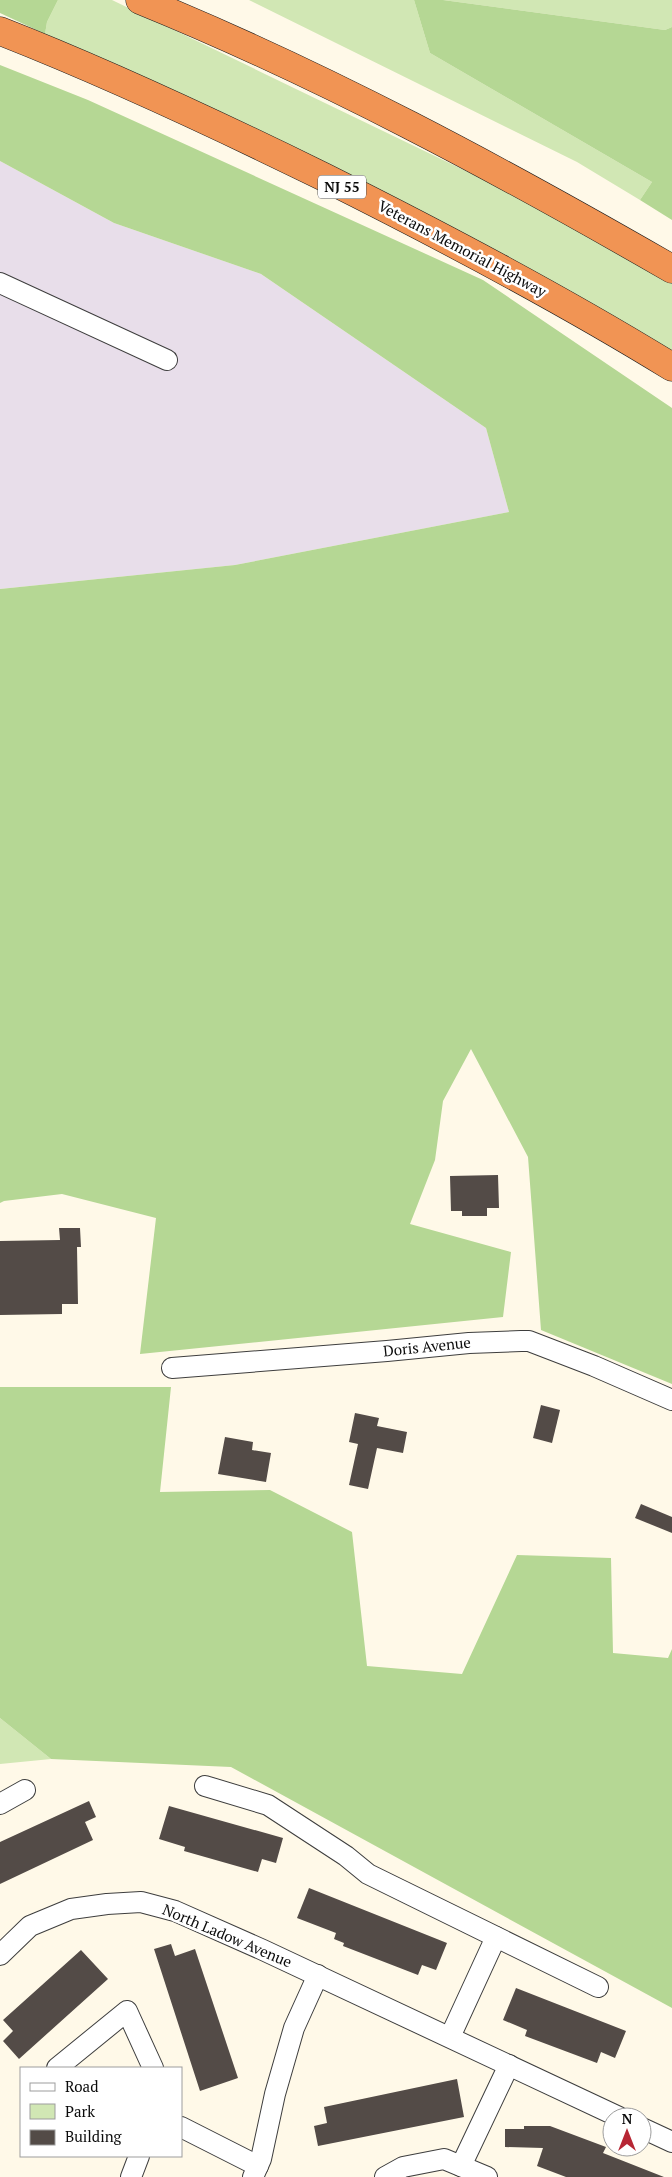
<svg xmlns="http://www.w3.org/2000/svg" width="672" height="2177" font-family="'PT Serif',serif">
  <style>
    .industrial { fill: #e8deea }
    .green { fill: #d1e7b4 }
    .forest { fill: #b5d794 }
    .building { fill: #534b47 }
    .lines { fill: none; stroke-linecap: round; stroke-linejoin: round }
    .minor-casing { stroke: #3e3e3e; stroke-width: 22 }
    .highway-casing { stroke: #1c1c1c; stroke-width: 29 }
    .minor { stroke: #fff; stroke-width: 20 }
    .highway { stroke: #f19454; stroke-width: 28 }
    .labels { text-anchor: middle; stroke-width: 5; stroke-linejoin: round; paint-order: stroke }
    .shield { fill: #fff; stroke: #545454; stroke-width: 1 }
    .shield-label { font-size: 14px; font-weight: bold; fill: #0b0b0b }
    .street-label { font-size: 15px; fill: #0b0b0b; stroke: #fff }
  </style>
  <rect width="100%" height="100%" fill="#fff9e8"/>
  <polygon class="industrial" points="0,161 114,223 261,274 486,428 509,512 235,565 0,589"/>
  <g class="green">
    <polygon points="58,0 112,0 592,232 672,282 672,355 494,251 45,34 47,22"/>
    <polygon points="249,0 414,0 430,53 652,182 640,200 577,162"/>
    <polygon points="443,0 672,0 672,27 665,30"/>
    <polygon points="0,1718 51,1759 0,1764"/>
  </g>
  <g class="forest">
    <polygon points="0,0 58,0 47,22 45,34 0,13"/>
    <polygon points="414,0 443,0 665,30 672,27 672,220 640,200 652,182 430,53"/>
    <polygon points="0,65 88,100 483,280 672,408 672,1384 541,1330 528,1157 471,1049 443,1101 435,1160 410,1224 511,1252 503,1317 140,1354 156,1218 62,1194 4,1201 0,1203 0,589 235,565 509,512 486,428 261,274 114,223 0,161"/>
    <polygon points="0,1387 171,1387 160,1492 270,1490 352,1532 367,1666 462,1674 517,1555 611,1558 613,1653 668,1658 672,1649 672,2008 231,1767 51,1759 0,1718"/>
  </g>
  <g class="building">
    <polygon points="498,1175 499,1208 487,1208 487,1216 462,1216 462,1211 451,1211 450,1176"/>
    <polygon points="59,1228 80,1228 81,1247 77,1247 78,1304 62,1304 62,1314 0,1315 0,1241 60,1240"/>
    <polygon points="541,1405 560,1410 552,1443 533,1438"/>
    <polygon points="355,1413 379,1418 377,1426 407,1432 403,1453 377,1448 368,1489 349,1485 358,1444 349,1442"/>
    <polygon points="225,1437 253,1442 252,1450 271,1453 266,1482 218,1474"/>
    <polygon points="641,1504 672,1517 672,1533 635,1518"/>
    <polygon points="89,1801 96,1817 85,1822 93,1840 0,1884 0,1842"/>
    <polygon points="169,1806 283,1838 276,1863 262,1859 258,1872 184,1851 185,1847 159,1839"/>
    <polygon points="309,1888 447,1943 436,1970 422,1965 418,1975 343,1946 344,1943 334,1939 336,1933 297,1918"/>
    <polygon points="171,1944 175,1956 195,1949 238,2078 200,2091 154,1949"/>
    <polygon points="81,1950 108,1979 19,2059 3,2041 13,2031 3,2020"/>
    <polygon points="516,1988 626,2031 615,2058 601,2052 597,2063 525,2036 527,2030 503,2020"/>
    <polygon points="457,2079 464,2117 318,2146 314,2126 327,2123 324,2107"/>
    <polygon points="524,2126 550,2126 606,2147 603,2153 664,2177 566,2177 537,2166 543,2148 505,2147 505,2129 524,2129"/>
  </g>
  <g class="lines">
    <defs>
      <g id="minor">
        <polyline points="0,283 167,360"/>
        <polyline points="172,1368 387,1351 469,1343 521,1341 529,1341 594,1366 672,1400"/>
        <polyline points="205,1786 268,1805 346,1856 368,1874 598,1987"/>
        <polyline points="0,1804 25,1790"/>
        <polyline points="0,1955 30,1926 71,1909 107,1904 141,1902 175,1911 263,1950 619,2117"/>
        <polyline points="450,2037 496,1937"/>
        <polyline points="57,2068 127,2011 153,2068"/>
        <polyline points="181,2127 258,2166"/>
        <polyline points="642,2128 672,2142"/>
        <polyline points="461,2166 509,2065"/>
        <polyline points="131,2177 139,2156"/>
        <polyline points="253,2177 261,2159 275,2094 294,2028 318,1975"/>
        <polyline points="385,2177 403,2167 444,2159 487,2177"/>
      </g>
      <g id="highway">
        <path d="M 140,0 C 324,75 500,170 672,269"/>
        <path d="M 0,31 C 110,74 218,125 324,177 C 442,236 560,298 672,367"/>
      </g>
    </defs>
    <use href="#minor" class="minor-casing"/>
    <use href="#highway" class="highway-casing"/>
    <use href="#minor" class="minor"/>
    <use href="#highway" class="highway"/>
  </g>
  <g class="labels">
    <rect class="shield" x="318" y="175.5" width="48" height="23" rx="4"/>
    <g class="shield-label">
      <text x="342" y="192">NJ 55</text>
    </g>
    <g class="street-label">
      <text transform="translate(462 249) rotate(28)" y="5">Veterans Memorial Highway</text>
      <text transform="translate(427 1347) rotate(-6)" y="5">Doris Avenue</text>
      <text transform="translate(227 1936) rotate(23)" y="5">North Ladow Avenue</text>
    </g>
  </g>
  <rect x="20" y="2067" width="162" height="90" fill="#ffffff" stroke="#9d9d9d"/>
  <rect x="30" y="2083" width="25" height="8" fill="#ffffff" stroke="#9d9d9d"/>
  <text x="65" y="2092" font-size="15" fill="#0b0b0b">Road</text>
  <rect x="30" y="2104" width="25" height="15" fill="#d1e7b4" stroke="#9d9d9d"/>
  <text x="65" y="2117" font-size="15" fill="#0b0b0b">Park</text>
  <rect x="30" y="2130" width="25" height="15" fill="#534b47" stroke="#9d9d9d"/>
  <text x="65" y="2142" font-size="15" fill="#0b0b0b">Building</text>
  <g transform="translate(627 2132)"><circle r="24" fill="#ffffff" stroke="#9d9d9d"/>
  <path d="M0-4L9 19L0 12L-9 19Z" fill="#b72634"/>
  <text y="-8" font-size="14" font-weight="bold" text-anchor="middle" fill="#0b0b0b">N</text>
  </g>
</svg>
